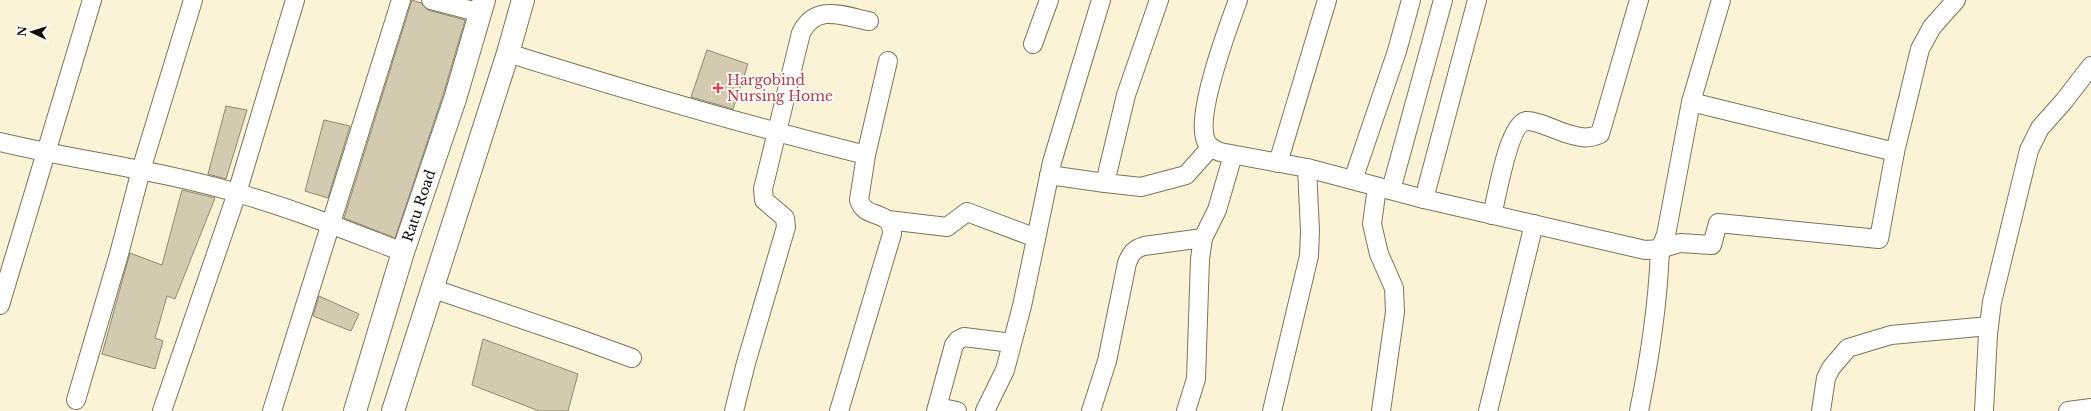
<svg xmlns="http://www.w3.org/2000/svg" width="2091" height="411" font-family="'Libre Baskerville',serif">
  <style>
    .building { fill: #d2cbaf; stroke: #908a6f }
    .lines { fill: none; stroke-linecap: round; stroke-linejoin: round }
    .minor-casing { stroke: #7b755c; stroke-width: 20 }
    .major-casing { stroke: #7b755c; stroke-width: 24 }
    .minor { stroke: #fff; stroke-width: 18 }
    .major { stroke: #fff; stroke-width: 22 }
    .health-dot { fill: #e0444e; stroke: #fff; stroke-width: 1.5 }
    .labels { text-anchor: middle; stroke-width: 3.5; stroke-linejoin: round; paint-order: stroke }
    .health-label { font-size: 14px; fill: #be3a42; stroke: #fff; text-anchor: start }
    .street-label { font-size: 14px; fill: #100e05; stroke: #fff }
  </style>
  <rect width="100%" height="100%" fill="#faf3d6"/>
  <g class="building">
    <polygon points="412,0 421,3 428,10 465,20 443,95 395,238 344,218"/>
    <polygon points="707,50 748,64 733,109 691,97"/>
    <polygon points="226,106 247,110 226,179 208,174"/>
    <polygon points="324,120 350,126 328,198 305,191"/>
    <polygon points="182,190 215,198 175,299 167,296 155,338 163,341 155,369 102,354 130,253 162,265"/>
    <polygon points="319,296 359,314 351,331 313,316"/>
    <polygon points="483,339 578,374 568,411 539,411 472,385"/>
  </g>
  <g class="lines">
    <defs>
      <g id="minor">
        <polyline points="431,0 481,13"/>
        <polyline points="1159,0 1126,95 1105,183 1141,187 1186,175 1211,147"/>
        <path d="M 1238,0 C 1227,30 1197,110 1205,138 C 1207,146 1213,149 1220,152 L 1307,168 L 1424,199 L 1645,250 L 1660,249 L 1666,235 L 1691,102 L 1721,0"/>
        <polyline points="1033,44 1049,0"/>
        <path d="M 508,53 C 626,90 745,125 866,155 L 859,200 C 865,221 892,208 892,234 L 839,411"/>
        <polyline points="1691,102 1895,152"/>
        <path d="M 0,142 C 79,161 159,170 237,193 C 294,209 348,231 403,252"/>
        <polyline points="866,155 888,61"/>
        <polyline points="1278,163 1327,0"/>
        <polyline points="1049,175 1105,183"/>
        <polyline points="1353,180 1397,51 1411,0"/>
        <polyline points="1377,187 1372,224 1379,254 1394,288 1395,312 1381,411"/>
        <polyline points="1391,190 1443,0"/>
        <polyline points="1424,199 1477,0"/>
        <path d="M 1492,215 C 1497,197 1508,125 1526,121 C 1535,120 1556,130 1565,133 C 1578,137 1587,140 1600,134 L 1639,0"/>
        <polyline points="888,220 947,227 967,212 1036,238"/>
        <polyline points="431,288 577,338 632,358"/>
        <polyline points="0,305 92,0"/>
        <polyline points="76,400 119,254 141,170 193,0"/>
        <polyline points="162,411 237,193 295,0"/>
        <polyline points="272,411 401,0"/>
        <path d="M 734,411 L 746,363 L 786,227 L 785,218 L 764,200 L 763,189 L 801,33 C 816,3 843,16 869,21"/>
        <polyline points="936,411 954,345 958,340 964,337 1012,343"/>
        <polyline points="938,411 942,408 957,411"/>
        <polyline points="985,411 1005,370 1022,306 1052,162 1101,0"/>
        <path d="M 1091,411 L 1107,361 L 1127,263 C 1131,253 1134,249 1144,246 L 1203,238"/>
        <polyline points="1186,411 1196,379 1200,259 1203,238 1217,210 1233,155"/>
        <polyline points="1272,411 1309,256 1310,231 1307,168"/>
        <polyline points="1488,411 1534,224"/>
        <path d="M 1639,411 C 1650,357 1658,304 1660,249 L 1680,243 L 1712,245 L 1718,223 L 1879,239 L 1895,152 L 1920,49 L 1932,27 L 1956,0"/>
        <polyline points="1821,411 1826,378 1831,368 1848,348 1891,335 1989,326"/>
        <polyline points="1984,411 1988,334 1992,302 2029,150 2040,128 2064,101 2091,66"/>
        <polyline points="2068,411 2091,408"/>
      </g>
      <g id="major">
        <path id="s1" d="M 355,411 L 403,252 L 455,99 L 484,0"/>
        <polyline points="393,411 508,53 523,0"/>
      </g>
    </defs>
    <use href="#minor" class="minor-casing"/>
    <use href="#major" class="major-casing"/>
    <use href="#minor" class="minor"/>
    <use href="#major" class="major"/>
  </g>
  <path class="health-dot" d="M716 82h4v4h4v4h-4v4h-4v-4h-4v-4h4z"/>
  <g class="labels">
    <g class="health-label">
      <text x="727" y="85">Hargobind<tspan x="727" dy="16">Nursing Home</tspan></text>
    </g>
    <g class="street-label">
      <text dy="5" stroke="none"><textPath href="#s1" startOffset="215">Ratu Road</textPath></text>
    </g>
  </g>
  <g transform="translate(32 32) rotate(274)" stroke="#ffffff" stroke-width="3" paint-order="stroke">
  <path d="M0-3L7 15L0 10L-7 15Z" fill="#100e05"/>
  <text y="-6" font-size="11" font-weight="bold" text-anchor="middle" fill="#100e05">N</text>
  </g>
</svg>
